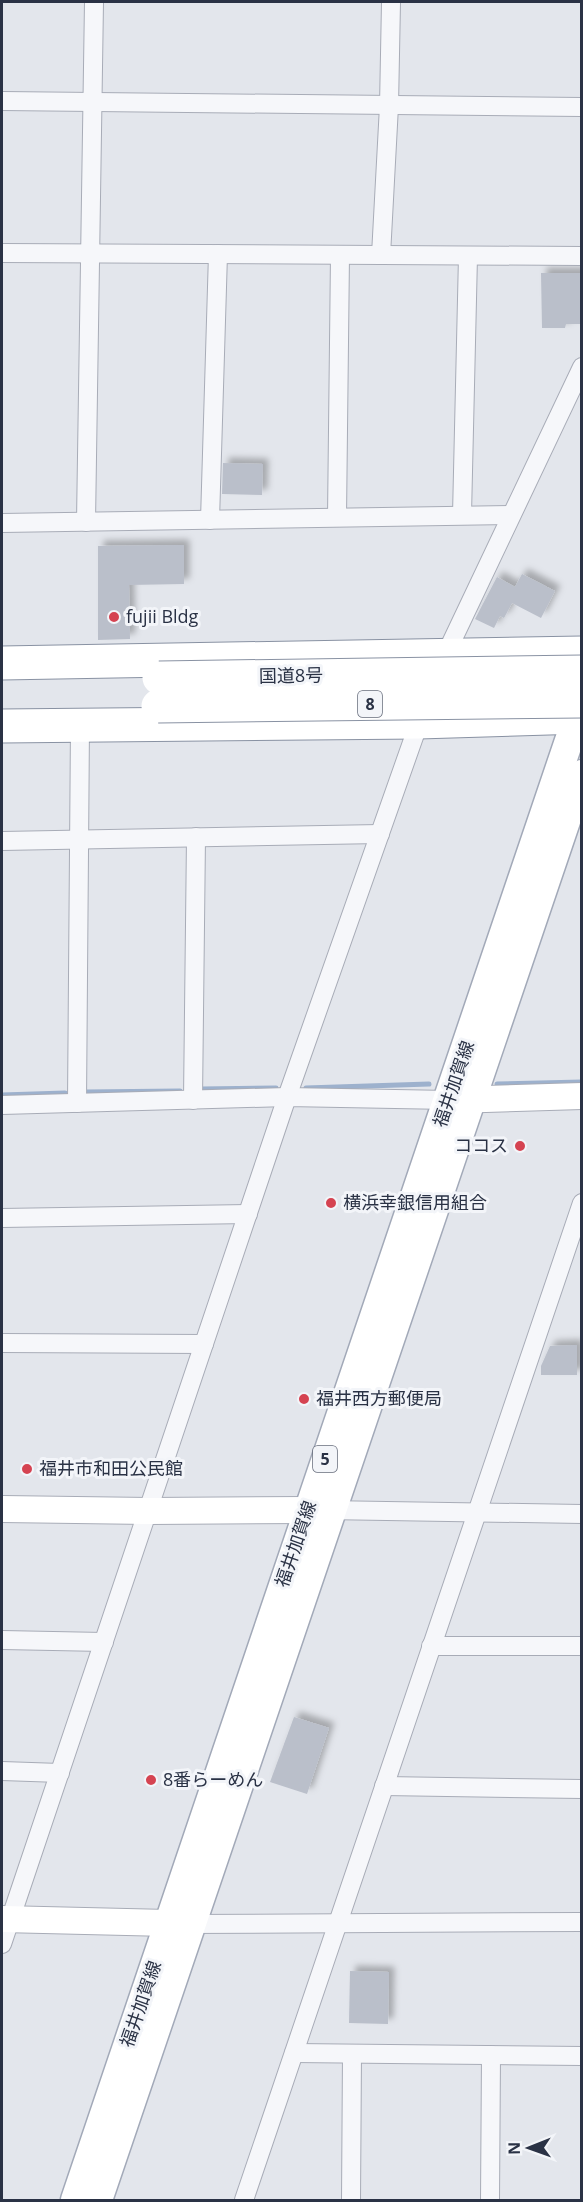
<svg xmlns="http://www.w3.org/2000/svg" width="583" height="2202" font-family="'Open Sans','Noto Sans JP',sans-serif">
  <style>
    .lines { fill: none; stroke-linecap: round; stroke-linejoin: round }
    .stream { stroke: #9db1cd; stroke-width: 5 }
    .building { fill: #babfca; filter: url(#shadow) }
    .street-casing { stroke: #a8acb7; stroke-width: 20 }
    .secondary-casing { stroke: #a8acb7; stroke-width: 28 }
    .primary-casing { stroke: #a2a9b8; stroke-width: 31 }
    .highway-casing { stroke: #8992a3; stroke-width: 35 }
    .street { stroke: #f6f7fa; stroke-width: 18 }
    .secondary { stroke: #fff; stroke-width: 26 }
    .primary { stroke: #fff; stroke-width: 28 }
    .highway { stroke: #fff; stroke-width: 33 }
    .highway-bridge-casing { stroke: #8992a3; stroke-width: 35; stroke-linecap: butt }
    .highway-bridge { stroke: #fff; stroke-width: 33 }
    .poi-dot { fill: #d54351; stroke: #f3f5f9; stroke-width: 2 }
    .labels { text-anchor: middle; stroke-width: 6; stroke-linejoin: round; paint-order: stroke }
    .shield { fill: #f3f5f9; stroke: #666c7b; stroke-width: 1.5 }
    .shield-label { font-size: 16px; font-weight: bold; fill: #2a3245 }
    .poi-label { font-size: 18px; fill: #2a3245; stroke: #f3f5f9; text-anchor: start }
    .street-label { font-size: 18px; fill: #2a3245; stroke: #f3f5f9 }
  </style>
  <defs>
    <filter id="shadow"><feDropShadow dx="5.5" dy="-5.5" stdDeviation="3" flood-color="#0004"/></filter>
  </defs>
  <rect width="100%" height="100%" fill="#e3e6ec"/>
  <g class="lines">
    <g class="stream">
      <polyline points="497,1084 582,1082"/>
      <polyline points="306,1088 429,1084"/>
      <polyline points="201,1089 276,1088"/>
      <polyline points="85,1092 180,1091"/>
      <polyline points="2,1095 65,1093"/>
    </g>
  </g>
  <g class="building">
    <polygon points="541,273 582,273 582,324 566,324 565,328 542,328"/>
    <polygon points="223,463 263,464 262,495 222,494"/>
    <polygon points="184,545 184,584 129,585 130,639 98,640 98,546"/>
    <polygon points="522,574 555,591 541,618 512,603 504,618 500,616 494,628 475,619 497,577 515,587"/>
    <polygon points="577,1345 577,1375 541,1375 541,1366 550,1346"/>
    <polygon points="294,1717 329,1728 307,1794 270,1782"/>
    <polygon points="350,1971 389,1972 388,2024 349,2023"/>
  </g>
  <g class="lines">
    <defs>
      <g id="street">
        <polyline points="2,101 582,107"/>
        <polyline points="2,253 582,256"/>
        <polyline points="381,255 389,106 391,2"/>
        <polyline points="462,515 468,256"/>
        <polyline points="337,517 340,255"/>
        <polyline points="210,520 218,254"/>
        <polyline points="86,522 94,2"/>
        <polyline points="2,523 510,515"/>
        <polyline points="443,660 582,367"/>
        <polyline points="2,841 380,834"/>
        <polyline points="193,1100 196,837"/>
        <polyline points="77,1103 80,726"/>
        <polyline points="2,1105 287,1097 449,1100"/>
        <polyline points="2,1218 248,1214"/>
        <polyline points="2,1343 204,1344"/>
        <polyline points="325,1510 582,1514"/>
        <polyline points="2,1640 104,1642"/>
        <polyline points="431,1646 582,1646"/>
        <polyline points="2,1771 60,1773"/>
        <polyline points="384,1786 582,1789"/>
        <polyline points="182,1924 582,1922"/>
        <polyline points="2,1944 287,1097 421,717"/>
        <polyline points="294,2053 582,2056"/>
        <polyline points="244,2200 582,1203"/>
        <polyline points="351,2200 352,2054"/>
        <polyline points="490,2200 491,2055"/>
      </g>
      <g id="secondary">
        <polyline points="453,1100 582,1096"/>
        <polyline points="2,1509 149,1511 308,1510"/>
        <polyline points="2,1919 168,1923"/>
      </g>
      <g id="primary">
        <polyline points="75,2200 577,717"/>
        <polyline points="98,2200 582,774"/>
      </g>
      <g id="highway">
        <polyline points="2,663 582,653"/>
        <polyline points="2,726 419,722 582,717"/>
      </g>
    </defs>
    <use href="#street" class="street-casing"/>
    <use href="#secondary" class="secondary-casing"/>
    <use href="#primary" class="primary-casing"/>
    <use href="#highway" class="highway-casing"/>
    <use href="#street" class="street"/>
    <use href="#secondary" class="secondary"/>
    <use href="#primary" class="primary"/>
    <use href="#highway" class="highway"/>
    <defs>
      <g id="highway-bridge">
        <polyline points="159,678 582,672"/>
        <polyline points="158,706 582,701"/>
      </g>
    </defs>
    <use href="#highway-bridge" class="highway-bridge-casing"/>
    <use href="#highway-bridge" class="highway-bridge"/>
  </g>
  <g class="poi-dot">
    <circle cx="114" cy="617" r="6"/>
    <circle cx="520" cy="1146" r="6"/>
    <circle cx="331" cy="1203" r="6"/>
    <circle cx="304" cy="1399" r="6"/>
    <circle cx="27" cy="1469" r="6"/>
    <circle cx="151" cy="1780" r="6"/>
  </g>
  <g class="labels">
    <g class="shield">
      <rect x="358" y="691" width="24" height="26" rx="4.5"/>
      <rect x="313" y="1446" width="24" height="26" rx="4.5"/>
    </g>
    <g class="shield-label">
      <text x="370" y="710">8</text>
      <text x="325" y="1465">5</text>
    </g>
    <g class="poi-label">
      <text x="126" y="623">fujii Bldg</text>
      <text x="508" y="1152" text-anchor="end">ココス</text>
      <text x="343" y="1209">横浜幸銀信用組合</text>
      <text x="316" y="1405">福井西方郵便局</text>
      <text x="39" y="1475">福井市和田公民館</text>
      <text x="163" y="1786">8番らーめん</text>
    </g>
    <g class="street-label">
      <text transform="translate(291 676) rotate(-1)" y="6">国道8号</text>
      <text transform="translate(454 1084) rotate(-71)" y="6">福井加賀線</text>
      <text transform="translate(296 1544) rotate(-71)" y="6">福井加賀線</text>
      <text transform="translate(141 2004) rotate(-71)" y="6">福井加賀線</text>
    </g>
  </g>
  <rect width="583" height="2202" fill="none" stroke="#2a3245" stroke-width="6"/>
  <g transform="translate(529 2148) rotate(269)" stroke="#f3f5f9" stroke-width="4.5" paint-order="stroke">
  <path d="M0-4.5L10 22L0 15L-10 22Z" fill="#2a3245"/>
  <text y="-9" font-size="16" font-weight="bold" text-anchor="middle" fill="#2a3245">N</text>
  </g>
</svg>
